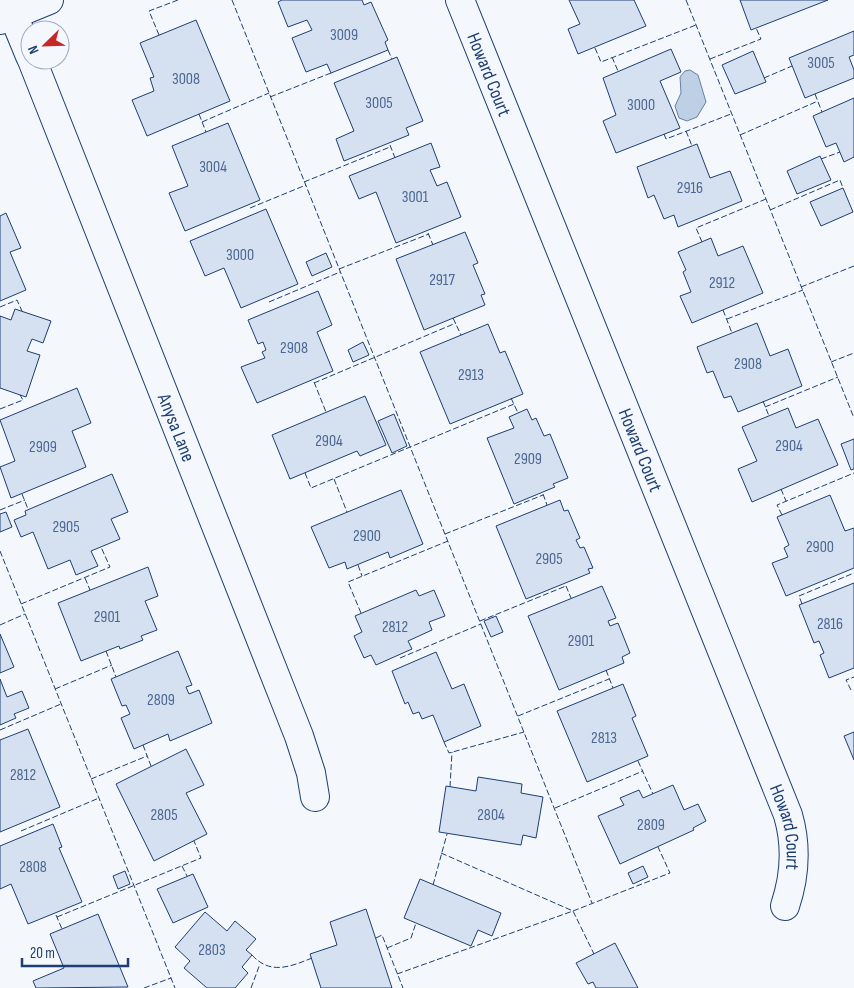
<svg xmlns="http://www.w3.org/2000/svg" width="854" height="988" font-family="'Sofia Sans Condensed',sans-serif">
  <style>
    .water { fill: #bed0e5; stroke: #687fa3 }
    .building { fill: #d5e0f0; stroke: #1d3f73 }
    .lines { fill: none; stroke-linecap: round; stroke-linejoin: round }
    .minor-casing { stroke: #1d3f73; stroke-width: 30 }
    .minor { stroke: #f4f7fb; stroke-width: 28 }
    .fence { stroke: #1d3f73; stroke-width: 1; stroke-dasharray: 6 2.5; stroke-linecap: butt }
    .labels { text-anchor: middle; stroke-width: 4; stroke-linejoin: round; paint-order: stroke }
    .number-label { font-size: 16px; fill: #4b6792 }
    .street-label { font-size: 19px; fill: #1d3f73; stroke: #f4f7fb }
  </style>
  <rect width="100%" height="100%" fill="#f4f7fb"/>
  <polygon class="water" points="690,70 698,75 706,102 697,117 687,121 679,118 675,106 681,93 680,77 685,71"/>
  <g class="building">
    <polygon points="282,0 362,0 364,5 371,2 388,40 385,42 388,50 331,73 327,64 306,72 292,38 312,30 307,20 288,27 278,2"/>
    <polygon points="569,0 634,0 646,26 578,54 568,29 580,24"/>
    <polygon points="740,0 828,0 751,30"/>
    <polygon points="196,20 230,101 147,136 132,100 154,91 150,78 154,77 140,43"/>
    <polygon points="854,31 854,55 849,57 854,70 854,78 805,98 789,58"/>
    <polygon points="671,49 681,72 660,81 680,128 616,153 603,121 616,115 603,78"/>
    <polygon points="753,51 766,82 735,94 722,65"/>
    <polygon points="397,57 423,121 406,128 409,135 344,161 336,139 354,131 334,83"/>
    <polygon points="854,98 854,157 844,162 836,143 826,147 813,116"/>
    <polygon points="228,123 260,200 185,231 169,193 188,186 172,146"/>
    <polygon points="431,143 440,167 430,170 437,186 447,182 461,217 396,243 376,192 359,199 349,176"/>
    <polygon points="697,144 710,178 730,171 742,201 678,227 674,215 664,219 654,195 648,198 637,167"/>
    <polygon points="820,156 831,180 797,194 787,171"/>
    <polygon points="843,188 853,212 821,226 810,202"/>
    <polygon points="266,209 298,284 241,308 224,268 205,276 190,241"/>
    <polygon points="6,213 21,248 10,252 26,290 0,301 0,216"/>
    <polygon points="465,232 478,263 473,265 485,294 481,295 485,305 424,330 396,259"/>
    <polygon points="711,238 718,256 743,246 763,293 692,323 680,296 691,292 683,272 686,270 678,252"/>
    <polygon points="326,253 332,267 312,276 306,262"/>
    <polygon points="318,291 332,325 317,332 333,371 257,403 241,367 265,358 262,352 266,350 263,342 258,344 248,320"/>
    <polygon points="15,309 51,321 43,343 32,339 27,351 40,355 26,397 0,388 0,316 11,320"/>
    <polygon points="757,323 770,356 788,349 802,386 738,412 731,396 724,398 713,371 707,373 697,347"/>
    <polygon points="488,324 500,353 505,351 523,394 450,424 420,352"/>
    <polygon points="363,342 369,355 353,362 348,350"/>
    <polygon points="77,388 91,423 72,431 86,467 11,498 0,467 15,461 0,420"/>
    <polygon points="365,396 386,445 360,456 357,451 290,479 272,435"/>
    <polygon points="788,408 796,428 818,419 838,465 752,502 738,469 757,461 742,427"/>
    <polygon points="527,409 532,420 536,418 544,436 550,434 568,478 553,484 555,487 514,504 487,438 514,428 509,417"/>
    <polygon points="394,414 407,446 392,453 378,421"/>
    <polygon points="854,439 854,469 851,470 841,444"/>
    <polygon points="112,474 128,512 111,519 120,539 91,551 98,566 76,575 70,560 48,569 33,532 21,537 14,520 26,515 25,511"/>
    <polygon points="401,490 423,544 390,558 388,552 347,569 345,562 329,568 311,527"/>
    <polygon points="830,495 845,531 854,528 854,568 786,596 772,563 788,557 784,548 789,545 777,517"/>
    <polygon points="560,500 564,511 568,510 580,538 576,540 580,548 584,547 593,568 588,569 590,573 526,599 496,526"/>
    <polygon points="6,512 12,527 0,532 0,514"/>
    <polygon points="148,567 158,596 145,601 157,630 141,636 143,640 120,649 119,646 81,661 58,603"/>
    <polygon points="854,583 854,668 829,678 820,655 824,653 819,641 814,643 799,605"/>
    <polygon points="602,586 616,618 608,621 610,626 618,623 630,653 622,657 624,663 559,690 528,616"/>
    <polygon points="416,590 419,596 434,590 445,616 429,622 432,630 408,641 412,649 376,665 371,655 364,658 354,636 362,632 355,616"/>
    <polygon points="496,616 503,632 491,637 484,621"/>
    <polygon points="0,634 14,667 0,673"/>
    <polygon points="178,651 192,685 186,687 189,694 199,690 212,723 170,741 168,734 134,749 121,718 130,714 126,705 122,706 111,679"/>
    <polygon points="436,652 452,689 464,684 481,726 444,742 433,715 422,719 419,712 413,714 408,702 405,704 392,671"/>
    <polygon points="0,679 7,697 22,691 29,708 14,714 16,718 0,725"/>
    <polygon points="623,684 636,716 632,718 648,756 587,782 557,711"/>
    <polygon points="28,729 60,807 0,832 0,740"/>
    <polygon points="854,732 854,760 844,736"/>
    <polygon points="186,749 204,785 186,793 207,834 154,861 116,784"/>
    <polygon points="478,777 522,784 521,793 543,797 536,838 523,835 521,845 439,832 446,786 476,791"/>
    <polygon points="673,785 684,810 698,804 706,821 693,828 694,830 620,864 598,816 624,805 620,798 639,790 643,798"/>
    <polygon points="53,824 62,847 59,848 82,902 28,924 11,884 0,889 0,846"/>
    <polygon points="643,866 648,877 633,884 628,873"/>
    <polygon points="125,871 130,884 118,889 113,876"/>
    <polygon points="193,874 208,907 173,923 157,889"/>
    <polygon points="420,879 501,913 492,936 478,930 471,946 404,918"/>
    <polygon points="366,909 392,988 321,988 310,954 337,945 330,922"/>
    <polygon points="205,912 227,931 235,921 256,939 246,950 252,955 242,967 248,973 235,988 207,988 184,968 190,961 175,947"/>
    <polygon points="98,914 128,987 36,988 33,981 64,968 50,934"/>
    <polygon points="615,943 638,988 596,988 593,982 588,984 576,963"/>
  </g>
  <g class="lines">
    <defs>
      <g id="minor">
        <polyline points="7,0 30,56"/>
        <path id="s1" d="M 460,0 L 788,815 C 797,846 795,876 785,906"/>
        <polyline points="0,20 49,0"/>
        <path id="s2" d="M 32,60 L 299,736 L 311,773 L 315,797"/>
      </g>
    </defs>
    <use href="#minor" class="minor-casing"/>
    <use href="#minor" class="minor"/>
    <g class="fence">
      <polyline points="232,0 592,903"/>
      <polyline points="686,0 854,418"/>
      <polyline points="159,35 149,11 178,0"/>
      <polyline points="595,48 601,62 696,25"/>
      <polyline points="388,50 392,59"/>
      <polyline points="612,57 618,71"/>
      <polyline points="710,59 761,39 756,28"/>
      <polyline points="764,78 792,66"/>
      <polyline points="815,94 822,112"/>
      <polyline points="270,97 331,73"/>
      <polyline points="199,114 206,132"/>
      <polyline points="202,122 269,93"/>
      <polyline points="686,131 692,146"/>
      <polyline points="664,134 666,139 731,114"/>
      <polyline points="740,135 818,101"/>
      <polyline points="390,145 395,158"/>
      <polyline points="821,159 840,152"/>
      <polyline points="304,182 390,147"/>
      <polyline points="250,208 306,185"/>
      <polyline points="770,210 840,180 843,188"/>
      <polyline points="428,233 433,245"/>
      <polyline points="702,242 696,228 766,199"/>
      <polyline points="339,269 429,234"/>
      <polyline points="801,287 854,266"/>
      <polyline points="269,302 340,272"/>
      <polyline points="0,307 17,300 22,311"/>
      <polyline points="723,310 732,333"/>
      <polyline points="453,318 461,335"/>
      <polyline points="727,319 803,290"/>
      <polyline points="831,362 854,353"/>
      <polyline points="314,382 326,412"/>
      <polyline points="314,383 456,323"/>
      <polyline points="511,398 518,413"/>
      <polyline points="763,401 769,416"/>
      <polyline points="765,407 838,377"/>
      <polyline points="0,409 23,400 20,395"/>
      <polyline points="305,473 311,488 514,404"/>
      <polyline points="334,479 347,512"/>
      <polyline points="781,489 786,501"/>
      <polyline points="22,494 28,509"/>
      <polyline points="543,494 547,505"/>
      <polyline points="0,510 25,500"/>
      <polyline points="782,515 777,505 854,473"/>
      <polyline points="445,534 543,495"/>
      <polyline points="0,551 175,988"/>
      <polyline points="358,565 362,576"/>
      <polyline points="85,578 90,590"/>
      <polyline points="566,586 571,598"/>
      <polyline points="21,604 110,567 101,547"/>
      <polyline points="802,604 799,596 854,573"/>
      <polyline points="361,613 348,582 448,541"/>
      <polyline points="480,621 566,586"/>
      <polyline points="0,625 25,614"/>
      <polyline points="106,651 116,677"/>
      <polyline points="400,658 481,624"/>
      <polyline points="606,670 613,688"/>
      <polyline points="55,689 112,665"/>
      <polyline points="851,690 846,680 854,677"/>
      <polyline points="518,716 609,679"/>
      <polyline points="0,730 61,704"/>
      <polyline points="444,742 449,753 524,732"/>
      <polyline points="143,745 151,766"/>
      <polyline points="638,761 653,794"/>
      <polyline points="91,779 147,756"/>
      <polyline points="450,787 452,752"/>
      <polyline points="555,808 643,771"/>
      <polyline points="21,831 99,798"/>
      <polyline points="441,853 573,911 594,954"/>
      <polyline points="182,866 187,876"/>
      <polyline points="433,885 447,834"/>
      <polyline points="56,915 62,929"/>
      <polyline points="57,917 201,858 194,841"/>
      <polyline points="376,938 382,935 403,988"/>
      <polyline points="387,948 411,938 416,923"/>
      <path d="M 252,955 C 270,975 290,967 312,958"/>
      <polyline points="397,974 573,911 670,873 658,847"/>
      <polyline points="144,988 171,978"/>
      <polyline points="251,988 260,964"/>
    </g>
  </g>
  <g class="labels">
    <g class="number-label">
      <text x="344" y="40">3009</text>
      <text x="821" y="68">3005</text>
      <text x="186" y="84">3008</text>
      <text x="379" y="108">3005</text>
      <text x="641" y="110">3000</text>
      <text x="213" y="172">3004</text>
      <text x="690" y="193">2916</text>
      <text x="415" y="202">3001</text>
      <text x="240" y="260">3000</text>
      <text x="442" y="285">2917</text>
      <text x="722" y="288">2912</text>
      <text x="294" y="353">2908</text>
      <text x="748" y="369">2908</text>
      <text x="471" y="380">2913</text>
      <text x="329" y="446">2904</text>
      <text x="789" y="451">2904</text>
      <text x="43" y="452">2909</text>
      <text x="528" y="464">2909</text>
      <text x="66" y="532">2905</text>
      <text x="367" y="541">2900</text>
      <text x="820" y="552">2900</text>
      <text x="549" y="564">2905</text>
      <text x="107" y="622">2901</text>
      <text x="830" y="629">2816</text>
      <text x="395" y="632">2812</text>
      <text x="581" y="646">2901</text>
      <text x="161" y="705">2809</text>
      <text x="604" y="743">2813</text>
      <text x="23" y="780">2812</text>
      <text x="164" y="820">2805</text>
      <text x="491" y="820">2804</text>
      <text x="651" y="830">2809</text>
      <text x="33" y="872">2808</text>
      <text x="212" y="955">2803</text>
    </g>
    <g class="street-label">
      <text dy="7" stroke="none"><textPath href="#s1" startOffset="80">Howard Court</textPath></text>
      <text dy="7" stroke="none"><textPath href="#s2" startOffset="395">Anysa Lane</textPath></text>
      <text dy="7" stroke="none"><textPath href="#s1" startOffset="485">Howard Court</textPath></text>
      <text dy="7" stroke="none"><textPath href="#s1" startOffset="890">Howard Court</textPath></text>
    </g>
  </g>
  <g transform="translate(45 45) rotate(247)"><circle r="24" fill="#f4f7fb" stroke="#9eadc5"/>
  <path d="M0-4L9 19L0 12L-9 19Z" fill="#c62828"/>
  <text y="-8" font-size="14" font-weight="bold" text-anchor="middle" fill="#1d3f73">N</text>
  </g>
  <path d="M22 958v8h106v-8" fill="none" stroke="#1d3f73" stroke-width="2.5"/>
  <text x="30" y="958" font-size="15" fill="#1d3f73" stroke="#f4f7fb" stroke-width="4" paint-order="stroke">20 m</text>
</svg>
